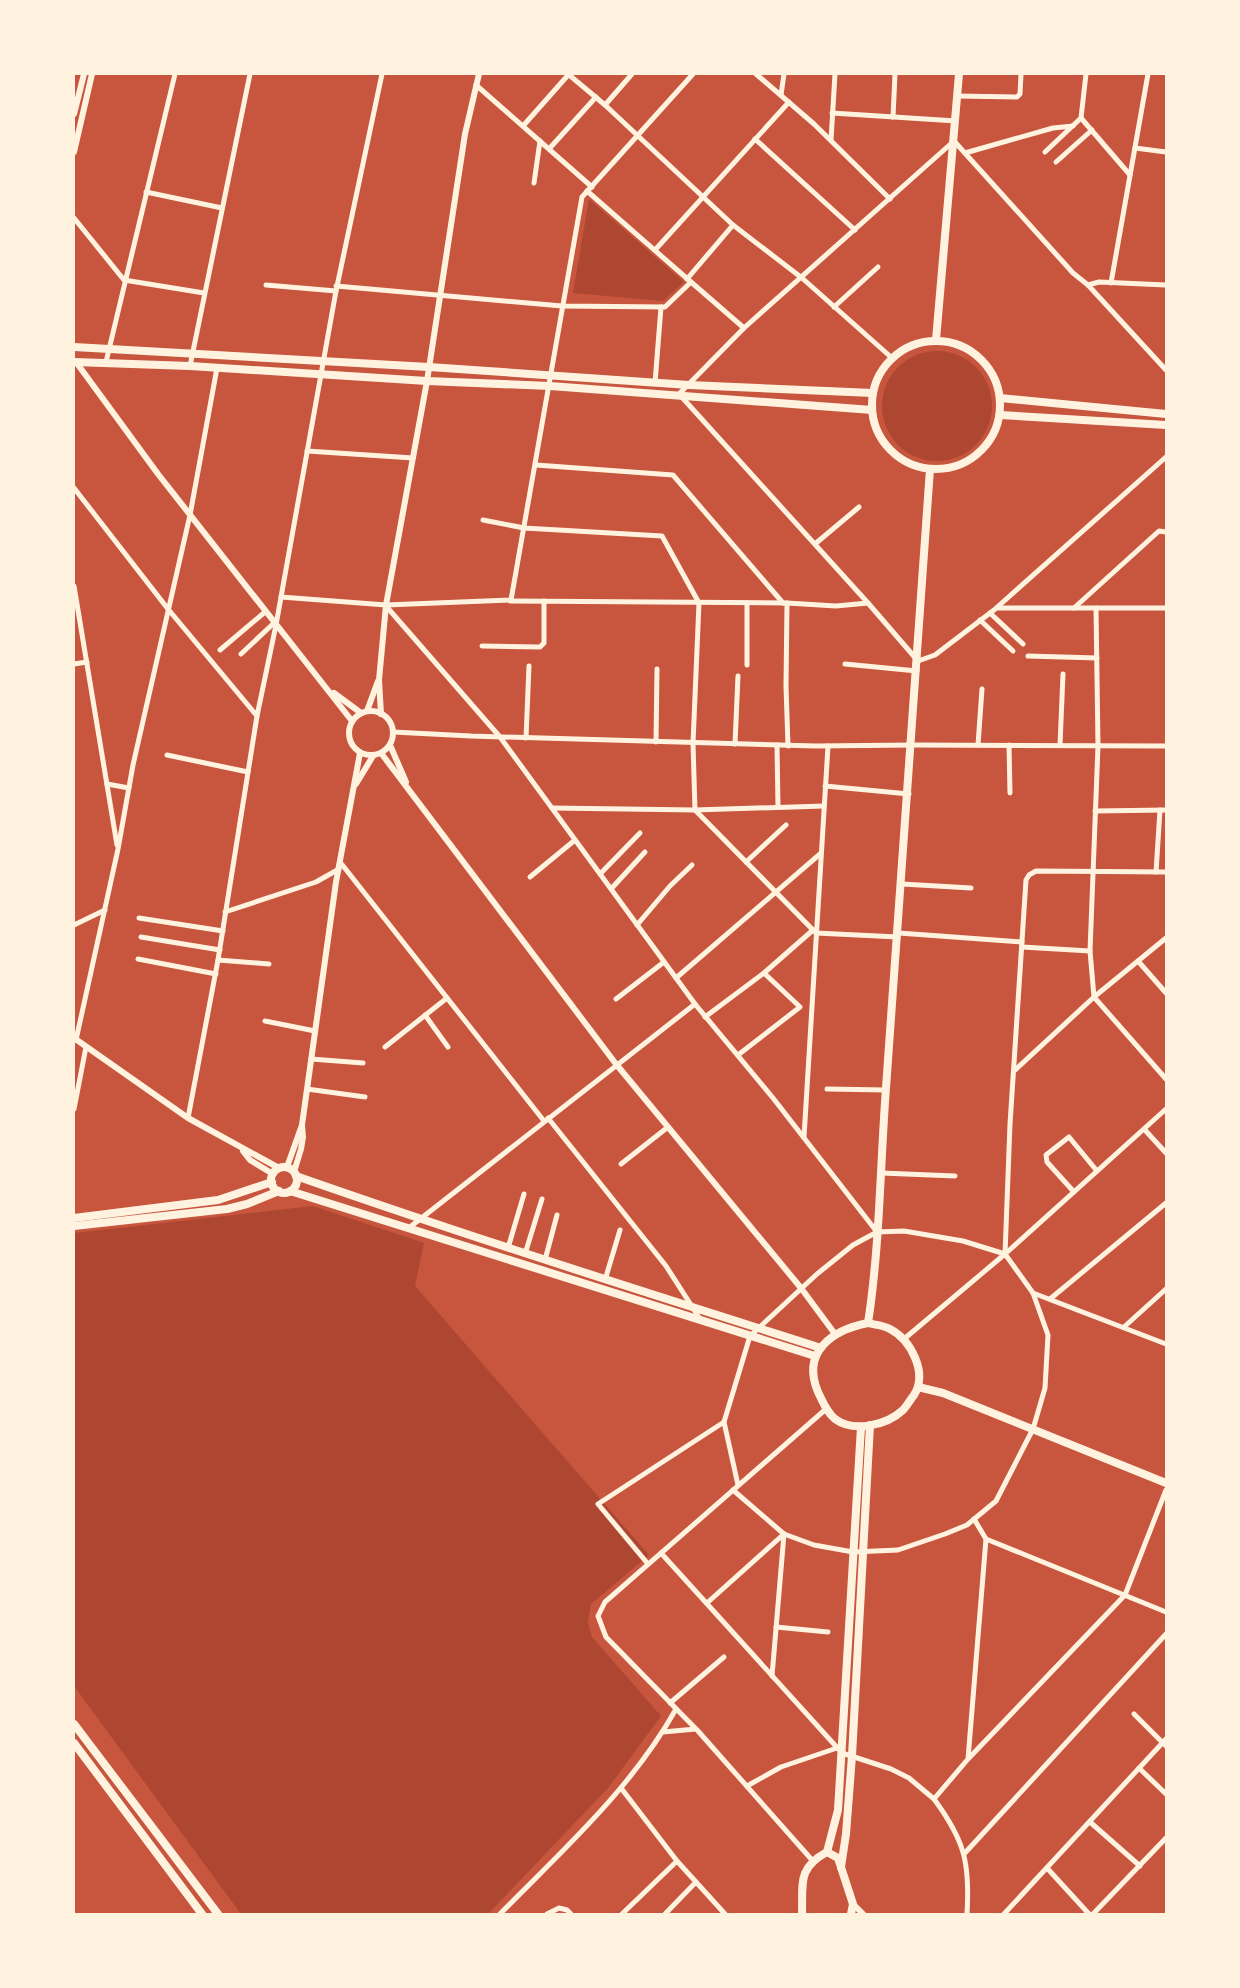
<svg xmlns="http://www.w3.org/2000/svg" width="1240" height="1988" font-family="Mulish,sans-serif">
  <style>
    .green { fill: #ae4732 }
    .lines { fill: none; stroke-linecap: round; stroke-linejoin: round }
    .minor { stroke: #fff3e0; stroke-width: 5 }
    .tertiary { stroke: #fff3e0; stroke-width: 6 }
    .secondary { stroke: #fff3e0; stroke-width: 8 }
    .primary { stroke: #fff3e0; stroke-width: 8 }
  </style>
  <rect width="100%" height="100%" fill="#c8553d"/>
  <g class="green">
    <polygon points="589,199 684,282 663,301 573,293"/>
    <circle cx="937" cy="406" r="55"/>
    <polygon points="313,1206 424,1243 415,1286 649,1555 591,1604 588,1622 592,1637 661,1716 608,1788 488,1914 241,1914 74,1686 74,1233"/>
  </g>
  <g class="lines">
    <g class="minor">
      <polyline points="568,74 605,105 733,225 802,278 892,358"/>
      <polyline points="756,74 814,124 890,199"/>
      <polyline points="1086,74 1081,118 1130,175"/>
      <polyline points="476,85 592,187"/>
      <polyline points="781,95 784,74"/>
      <polyline points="957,96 1017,97 1020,94 1021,74"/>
      <polyline points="605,105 632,74"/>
      <polyline points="832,113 956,121"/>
      <polyline points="893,117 895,74"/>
      <polyline points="523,126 569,74"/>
      <polyline points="755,139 855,230"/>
      <polyline points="831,140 835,74"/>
      <polyline points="1135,148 1166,152"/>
      <polyline points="549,149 596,97"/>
      <polyline points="1045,152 1081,118"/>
      <polyline points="965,153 1053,128 1073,126"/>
      <polyline points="1056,162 1092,130"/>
      <polyline points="534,183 540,141"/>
      <polyline points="146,192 222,208"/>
      <polyline points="74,218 124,280 204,293"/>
      <polyline points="655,250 789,102"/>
      <polyline points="687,279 733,225"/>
      <polyline points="691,282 744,328"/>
      <polyline points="1111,283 1148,74"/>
      <polyline points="266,285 336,291"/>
      <polyline points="1088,285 1099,282 1166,285"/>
      <polyline points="336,286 562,306 665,307 691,282 587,191"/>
      <polyline points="834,307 878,267"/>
      <polyline points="106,362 175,74"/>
      <polyline points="190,366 250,74"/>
      <polyline points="655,383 661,307"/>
      <polyline points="307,451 413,458"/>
      <polyline points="536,465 673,475 783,603"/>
      <polyline points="74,488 168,609 257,716 276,625 336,291 382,74"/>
      <polyline points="483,520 524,528 662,536 699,603 693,743 695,810 816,933 898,937"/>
      <polyline points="815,544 859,507"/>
      <polyline points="74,586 117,845"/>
      <polyline points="281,597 386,605 511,600 582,197 693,74"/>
      <polyline points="510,601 787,603 836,606 868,603 918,661 935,655 994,610 1166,457"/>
      <polyline points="787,603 786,686 788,746"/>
      <polyline points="868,603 679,394 744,328 954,141 1073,273 1088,285 1166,370"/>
      <polyline points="386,606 500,737 695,1004 773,1098 877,1232"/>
      <polyline points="997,608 1166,608"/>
      <polyline points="1074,608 1159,531 1166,532"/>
      <polyline points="990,613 1023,644"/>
      <polyline points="980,620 1013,651"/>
      <polyline points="482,646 540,647 544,643 544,601"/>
      <polyline points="220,650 265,612"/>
      <polyline points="241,654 274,623"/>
      <polyline points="1028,656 1097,658"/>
      <polyline points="74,664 87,662"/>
      <polyline points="845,664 917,671"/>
      <polyline points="747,665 747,603"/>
      <polyline points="393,732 471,736 816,746 913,745 1166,746"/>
      <polyline points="526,738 529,666"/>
      <polyline points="656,742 657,669"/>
      <polyline points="735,744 738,676"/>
      <polyline points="777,745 778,807"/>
      <polyline points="978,745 982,689"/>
      <polyline points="1009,745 1010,793"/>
      <polyline points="1060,745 1063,674"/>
      <polyline points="167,755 248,772"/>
      <polyline points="107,784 129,788"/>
      <polyline points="825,786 909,794"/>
      <polyline points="552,808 695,810 824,806"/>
      <polyline points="1095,811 1166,810"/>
      <polyline points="340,862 544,1121"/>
      <polyline points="746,862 786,825"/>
      <polyline points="1156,872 1160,810"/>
      <polyline points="600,874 640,833"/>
      <polyline points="530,877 575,840"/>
      <polyline points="902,884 971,888"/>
      <polyline points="611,889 645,852"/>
      <polyline points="225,912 316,882 339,869"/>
      <polyline points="139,918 223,931"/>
      <polyline points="74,925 105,910"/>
      <polyline points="637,925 670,886 692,865"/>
      <polyline points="899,933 1022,942"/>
      <polyline points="141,937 220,950"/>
      <polyline points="1166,938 1094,997 1166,1079"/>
      <polyline points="1090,951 1098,746 1096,608"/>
      <polyline points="138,959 216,974"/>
      <polyline points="218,960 269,964"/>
      <polyline points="1138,961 1166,993"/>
      <polyline points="676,978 820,854"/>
      <polyline points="616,999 664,962"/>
      <polyline points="425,1015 448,1047"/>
      <polyline points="705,1017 764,973 813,930"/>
      <polyline points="265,1021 315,1031"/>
      <polyline points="76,1040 118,849 133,765 190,515 217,368"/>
      <polyline points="385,1047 447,998"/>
      <polyline points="738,1055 800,1007 764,973"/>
      <polyline points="311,1059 363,1063"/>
      <polyline points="1014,1071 1094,997 1090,951 1022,947"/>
      <polyline points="307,1089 365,1097"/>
      <polyline points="827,1089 885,1090"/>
      <polyline points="74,1109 86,1047"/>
      <polyline points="188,1118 218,960 257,716"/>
      <polyline points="548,1118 666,1266 700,1319"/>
      <polyline points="1144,1129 1166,1153"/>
      <polyline points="804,1137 828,746"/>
      <polyline points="621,1164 668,1127"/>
      <polyline points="881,1173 955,1176"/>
      <polyline points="1074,1192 1047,1162 1046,1155 1069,1137 1097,1171"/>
      <polyline points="410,1227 695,1004"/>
      <polyline points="508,1248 524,1194"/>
      <polyline points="525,1254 542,1199"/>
      <polyline points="1005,1254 1010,1124 1026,880 1029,875 1036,871 1166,872"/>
      <polyline points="545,1260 557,1215"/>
      <polyline points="605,1280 620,1230"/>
      <polyline points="1033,1293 1166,1344"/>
      <polyline points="1050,1299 1166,1203"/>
      <polyline points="1124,1327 1166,1289"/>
      <polyline points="904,1339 1005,1254 1166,1109"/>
      <polyline points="733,1490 784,1534 814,1545 853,1552 898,1550 945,1534 967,1525 996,1501 1033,1429 1045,1388 1048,1335 1033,1293 1005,1254 963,1241 904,1231 877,1232 853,1245 817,1274 750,1336 724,1422 738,1485"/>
      <polyline points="974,1519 986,1539 1166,1612"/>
      <polyline points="661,1553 842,1753 891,1769 909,1778 934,1799 968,1759 986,1539"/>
      <polyline points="648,1564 598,1504 724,1422"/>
      <polyline points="707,1603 784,1534"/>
      <polyline points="776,1627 828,1632"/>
      <polyline points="772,1676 784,1534"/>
      <polyline points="670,1703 724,1657"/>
      <polyline points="1134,1714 1166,1746"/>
      <polyline points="663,1732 696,1729"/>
      <polyline points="969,1758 1125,1595 1166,1490"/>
      <polyline points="1139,1768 1166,1794"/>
      <polyline points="747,1786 781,1767 837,1748"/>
      <polyline points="621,1788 677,1861 725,1914"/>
      <path d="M 934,1799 C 965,1841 970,1863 967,1914"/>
      <polyline points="1090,1822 1140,1866"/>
      <polyline points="964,1854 1166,1634"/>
      <polyline points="812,1860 698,1731 606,1637 598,1616 605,1602 826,1409"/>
      <polyline points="1047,1868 1089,1914"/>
      <path d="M 500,1914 C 563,1850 632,1788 676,1709"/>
      <polyline points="547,1914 559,1908 567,1910 571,1914"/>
      <polyline points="622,1914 677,1861"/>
      <polyline points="665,1914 696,1882"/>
      <polyline points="1004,1914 1166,1739"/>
      <polyline points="1093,1914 1166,1838"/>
    </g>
    <g class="tertiary">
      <polyline points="74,114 84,74"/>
      <polyline points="74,152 92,74"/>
      <polyline points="76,362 158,474 352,721"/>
      <polyline points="334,693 361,713"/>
      <circle cx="371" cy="733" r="22"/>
      <polyline points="367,711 378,681"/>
      <polyline points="381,714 379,680 386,605 427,381 465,134 479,74"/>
      <polyline points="390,745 406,782"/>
      <polyline points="381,753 616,1064 801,1288 835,1334"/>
      <polyline points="356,784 373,756"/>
      <polyline points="74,1038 188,1118 279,1168"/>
      <polyline points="243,1151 250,1160 273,1174"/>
      <polyline points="287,1167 302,1125"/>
      <polyline points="294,1172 301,1149 303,1137 302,1125 336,882 360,753"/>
      <polyline points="853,1904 863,1914"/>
    </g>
    <g class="secondary">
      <polyline points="936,340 959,74"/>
      <circle cx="936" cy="405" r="64"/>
      <polyline points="74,347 429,367 689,385 873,393"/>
      <polyline points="74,362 190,366 427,381 550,386 872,410"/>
      <polyline points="1000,398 1166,414"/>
      <polyline points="1000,415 1166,425"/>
      <path d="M 868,1323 C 880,1245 880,1167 886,1088 C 901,882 917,676 930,469"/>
      <polyline points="827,1852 838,1810 861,1427"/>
      <polyline points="841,1867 846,1834 852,1756 870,1425"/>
      <path d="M 802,1914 C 803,1884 797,1868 827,1852 L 838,1858 L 853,1904 L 851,1914"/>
    </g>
    <g class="primary">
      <circle cx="284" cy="1180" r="13"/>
      <path d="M 296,1176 C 470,1237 645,1292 821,1348"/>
      <polyline points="290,1191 815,1356"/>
      <polyline points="74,1218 218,1200 272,1182"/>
      <polyline points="74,1226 227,1209 247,1204 279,1191"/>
      <path d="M 868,1323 C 875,1325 883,1325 890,1329 C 911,1340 928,1373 914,1395 C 910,1400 907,1406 903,1410 C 887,1425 854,1433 835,1419 C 826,1411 823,1402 818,1392 C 801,1352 832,1330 868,1323 Z"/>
      <polyline points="918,1387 943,1393 1166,1483"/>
      <polyline points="74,1724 218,1914"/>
      <polyline points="74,1743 202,1914"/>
    </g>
  </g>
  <rect width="1240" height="1988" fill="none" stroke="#fff3e0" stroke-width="150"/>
</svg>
